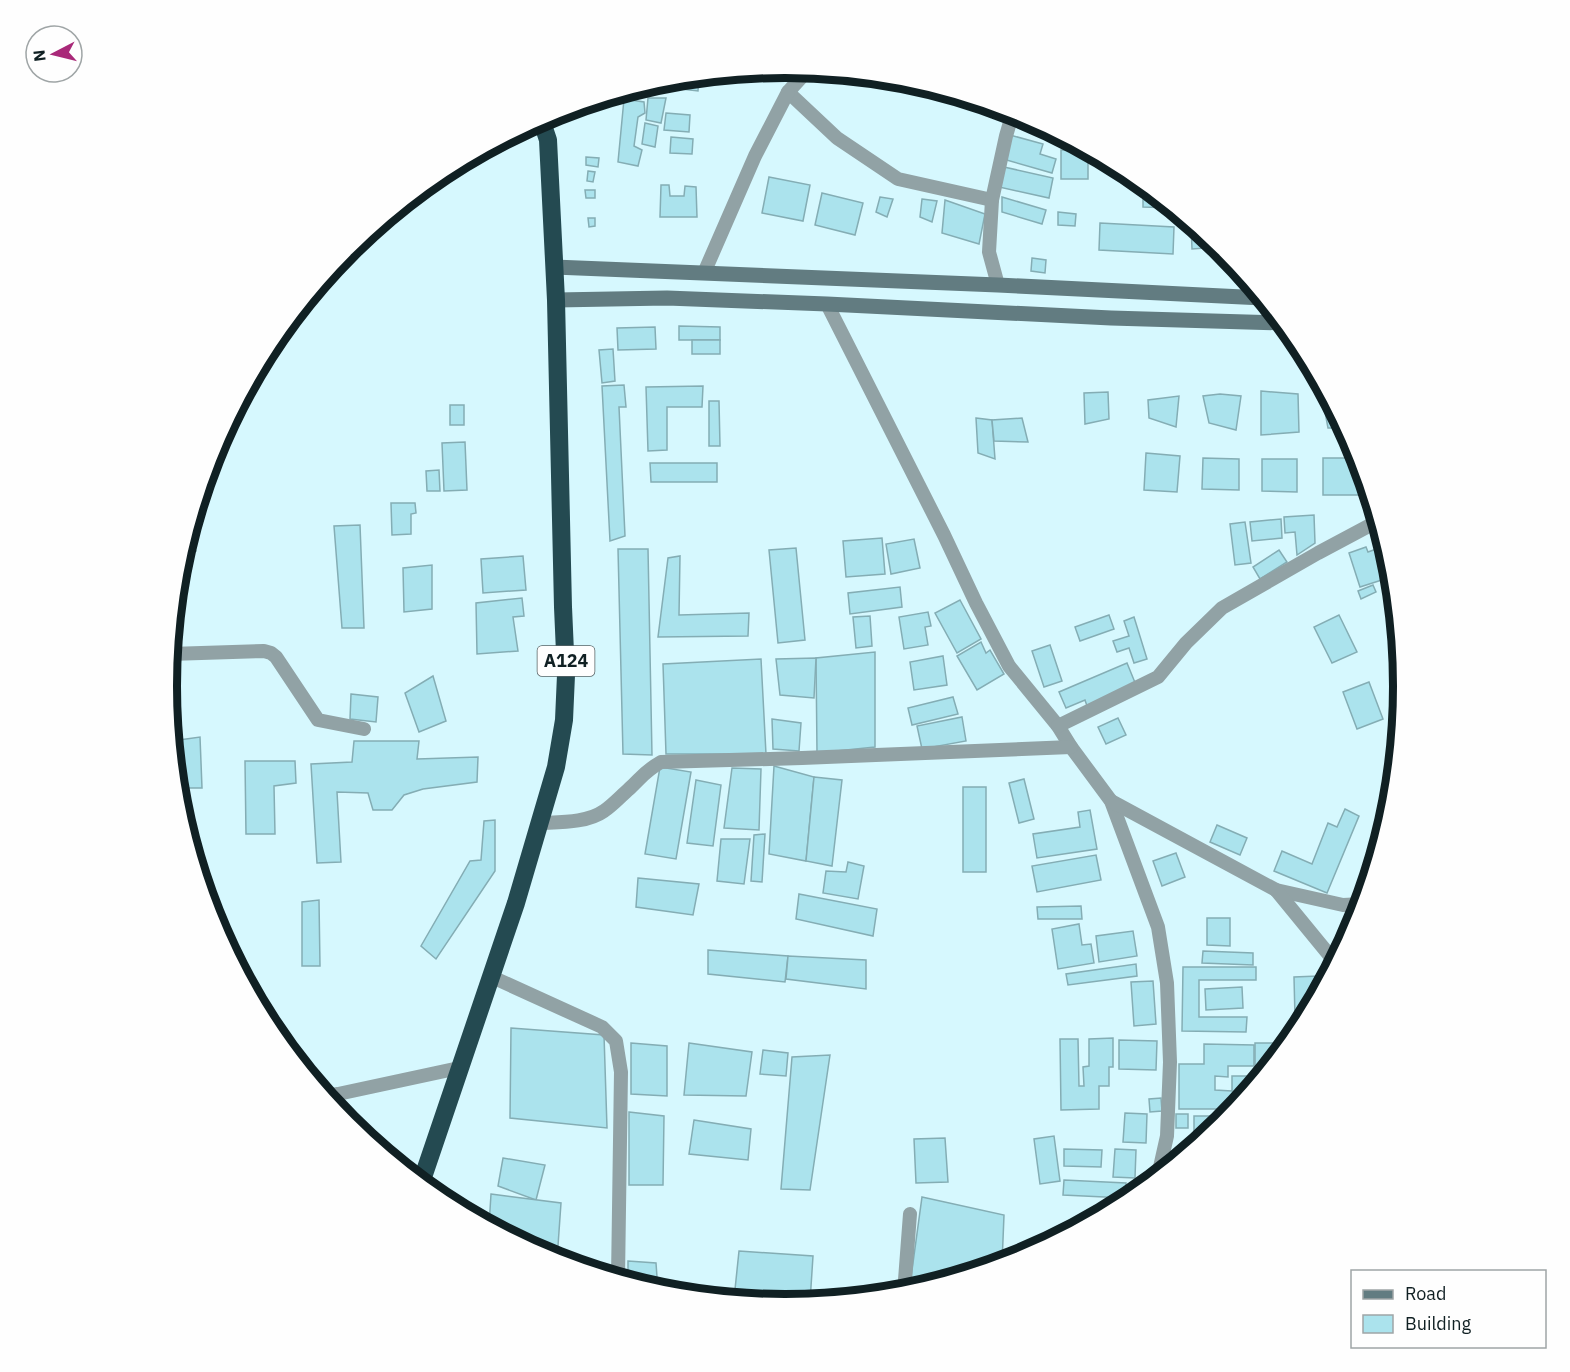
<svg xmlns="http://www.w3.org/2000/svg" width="1570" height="1372" font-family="'IBM Plex Sans',sans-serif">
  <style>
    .building { fill: #abe3ed; stroke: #84adb4; stroke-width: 1.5 }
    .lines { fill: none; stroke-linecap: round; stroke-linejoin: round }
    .street { stroke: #91a2a5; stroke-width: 14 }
    .secondary { stroke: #627c81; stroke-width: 15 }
    .highway { stroke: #244a51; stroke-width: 18 }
    .labels { text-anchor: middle; stroke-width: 5; stroke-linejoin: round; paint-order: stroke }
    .shield { fill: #fefefe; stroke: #576365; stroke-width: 1.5 }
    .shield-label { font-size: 18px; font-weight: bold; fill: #102023 }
    .rim { fill: none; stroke: #102023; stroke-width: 8 }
  </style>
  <rect width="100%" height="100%" fill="#d6f8fe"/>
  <g class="building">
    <polygon points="786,68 782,75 769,69 785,68"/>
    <polygon points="699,76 698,91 646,85 665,79"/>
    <polygon points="648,98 666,98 661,123 646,120"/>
    <polygon points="624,99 644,102 645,113 638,117 634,146 642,150 638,166 618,162"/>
    <polygon points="666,113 690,115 689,132 664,130"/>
    <polygon points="645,123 658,126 655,147 642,144"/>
    <polygon points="1010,135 1043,144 1040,154 1056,159 1052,173 1003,159"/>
    <polygon points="671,137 693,139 692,154 670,153"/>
    <rect x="1061" y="150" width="27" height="29"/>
    <polygon points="586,157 599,158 598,167 586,165"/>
    <polygon points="1004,167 1053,178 1049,198 999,187"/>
    <polygon points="588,171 595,172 593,182 587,181"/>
    <polygon points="769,177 810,185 803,221 762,213"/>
    <polygon points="1143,184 1173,208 1143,207"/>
    <polygon points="661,185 669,185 670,196 684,196 685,186 696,187 697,217 660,217"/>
    <polygon points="585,190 595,190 595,198 586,198"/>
    <polygon points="822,193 863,203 855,235 815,225"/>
    <polygon points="880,197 893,199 887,217 876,212"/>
    <polygon points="1002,197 1046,210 1042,224 1002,212"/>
    <polygon points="922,199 937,201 932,222 920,217"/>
    <polygon points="945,200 985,214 979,244 942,233"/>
    <polygon points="1058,212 1076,214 1075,226 1058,225"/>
    <polygon points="588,218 595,218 595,226 589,227"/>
    <polygon points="1100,223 1174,227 1173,254 1099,250"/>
    <polygon points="1191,225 1194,225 1220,247 1192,249"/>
    <polygon points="1032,258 1046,260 1045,273 1031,271"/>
    <polygon points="679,326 720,327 720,340 679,340"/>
    <polygon points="655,327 656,349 618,350 617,328"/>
    <rect x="692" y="340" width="28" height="14"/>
    <polygon points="613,349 615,381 602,383 599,350"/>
    <polygon points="624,385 626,407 619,407 625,536 610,541 602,386"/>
    <polygon points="703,386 702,407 667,407 667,450 648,451 646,387"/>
    <polygon points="1261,391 1298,394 1299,432 1261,435"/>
    <polygon points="1321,391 1326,391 1345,428 1328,428"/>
    <polygon points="1108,392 1109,419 1085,424 1084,393"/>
    <polygon points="1220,394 1241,396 1236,430 1209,423 1203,396"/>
    <polygon points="1179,396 1176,427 1149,418 1148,400"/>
    <polygon points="709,401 719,401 720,446 709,446"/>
    <rect x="450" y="405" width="14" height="20"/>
    <polygon points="976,418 992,420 995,459 978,453"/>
    <polygon points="1022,418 1028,442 994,441 992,420"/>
    <polygon points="465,442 467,490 444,491 442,443"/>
    <polygon points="1146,453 1180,456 1177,492 1144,490"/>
    <polygon points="1203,458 1239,459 1239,490 1202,489"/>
    <rect x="1323" y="458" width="36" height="37"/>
    <polygon points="1262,459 1297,459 1297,492 1262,491"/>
    <polygon points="650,463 717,463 717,482 651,482"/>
    <polygon points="439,470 440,491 427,491 426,471"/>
    <polygon points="391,503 415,503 416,513 411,514 411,534 392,535"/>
    <polygon points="1314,515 1315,543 1297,555 1295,532 1285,533 1284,517"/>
    <polygon points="1281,519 1282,538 1252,541 1250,522"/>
    <polygon points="1245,522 1251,563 1235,565 1230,524"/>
    <polygon points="360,525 364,628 342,628 334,526"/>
    <polygon points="187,536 196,551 180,561"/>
    <polygon points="882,538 885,574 846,577 843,541"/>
    <polygon points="914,539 920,568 891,574 886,544"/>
    <polygon points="1366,547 1368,552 1379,548 1388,578 1360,587 1349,553"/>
    <polygon points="796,548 805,640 778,643 769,550"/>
    <polygon points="618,549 648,549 652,755 623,754"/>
    <polygon points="1279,550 1287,562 1260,579 1253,567"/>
    <polygon points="523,556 526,590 483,593 481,559"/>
    <polygon points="680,556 679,615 749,613 748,636 658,637 668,558"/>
    <polygon points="432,565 432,609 404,612 403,568"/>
    <polygon points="1373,585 1376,592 1361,599 1358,591"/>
    <polygon points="900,587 902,607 850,614 848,593"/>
    <polygon points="522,598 524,616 513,617 518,651 477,654 476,603"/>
    <polygon points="960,600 981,639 957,653 935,613"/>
    <polygon points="928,612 931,626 925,627 928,645 904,649 899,617"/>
    <polygon points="1109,615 1114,629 1080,641 1075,627"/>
    <polygon points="1339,615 1357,652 1332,663 1314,627"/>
    <polygon points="870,616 872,646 856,648 853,617"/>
    <polygon points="1134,617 1147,659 1134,663 1129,648 1117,652 1113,641 1129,636 1124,621"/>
    <polygon points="981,642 986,653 990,650 1004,674 977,690 957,656"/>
    <polygon points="1050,645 1062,681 1044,687 1032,651"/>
    <polygon points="875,652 875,747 817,753 816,658"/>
    <polygon points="943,656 947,685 914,690 910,662"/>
    <polygon points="816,658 814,698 780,695 776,659"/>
    <polygon points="761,659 766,754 666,754 663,664"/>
    <polygon points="1127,663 1136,685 1087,706 1085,700 1066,708 1059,692"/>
    <polygon points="433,676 446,721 419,732 405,693"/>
    <polygon points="1369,682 1383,719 1357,729 1343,692"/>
    <polygon points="351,694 378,697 376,722 350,719"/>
    <polygon points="953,697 958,714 912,725 908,708"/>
    <polygon points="962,717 966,741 922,749 917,726"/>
    <polygon points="1118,718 1126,735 1106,744 1098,727"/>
    <polygon points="772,719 801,723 799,751 773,749"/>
    <polygon points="200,737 202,788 177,788 172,741"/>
    <polygon points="354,741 419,741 417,759 478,757 477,782 423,789 404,795 392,810 373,810 368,793 337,792 341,862 317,863 311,764 352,762"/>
    <polygon points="245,761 295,761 296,783 274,786 275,834 246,834"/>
    <polygon points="774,766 814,777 806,861 769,854"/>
    <polygon points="660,767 691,772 676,859 645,854"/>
    <polygon points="732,768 761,769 759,830 724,828"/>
    <polygon points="814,777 842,780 832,866 806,861"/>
    <polygon points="1024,779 1034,819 1019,823 1009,783"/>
    <polygon points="696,780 721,785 713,846 687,843"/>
    <rect x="963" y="787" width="23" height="85"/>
    <polygon points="1345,809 1359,816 1327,893 1274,871 1282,851 1312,864 1328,823 1337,827"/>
    <polygon points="1090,810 1097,849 1037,858 1033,834 1080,827 1078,812"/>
    <polygon points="495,820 495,871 436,959 421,946 470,861 481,860 484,821"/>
    <polygon points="1217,825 1247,838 1240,855 1210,842"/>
    <polygon points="765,834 762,882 751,881 754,835"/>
    <polygon points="721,839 750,839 744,884 717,881"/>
    <polygon points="1176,853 1185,877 1162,886 1153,861"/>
    <polygon points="1096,855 1101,880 1037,892 1032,866"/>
    <polygon points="848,862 864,866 858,899 823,893 826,871 846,872"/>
    <polygon points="638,878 699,884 693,915 636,907"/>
    <polygon points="799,894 877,909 873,936 796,919"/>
    <polygon points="319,900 320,966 302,966 302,902"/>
    <polygon points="1081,906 1082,919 1038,919 1037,907"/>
    <polygon points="1207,918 1230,918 1230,946 1207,945"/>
    <polygon points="1079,924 1082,945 1091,944 1094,963 1058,969 1052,929"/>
    <polygon points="1133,931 1137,956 1099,962 1096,936"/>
    <polygon points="708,950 788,956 785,982 708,974"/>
    <polygon points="1203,951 1253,953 1253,965 1202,963"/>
    <polygon points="788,956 866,960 866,989 786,979"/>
    <polygon points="1136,964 1137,976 1068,985 1066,974"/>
    <polygon points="1183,967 1256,967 1256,980 1199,980 1199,1017 1247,1017 1246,1032 1182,1031"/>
    <polygon points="1318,976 1319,993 1306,1017 1295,1018 1294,977"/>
    <polygon points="1153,981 1156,1024 1134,1026 1131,982"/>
    <polygon points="1242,987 1243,1008 1206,1010 1205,989"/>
    <polygon points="511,1028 604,1035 607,1128 510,1118"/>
    <polygon points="1113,1038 1113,1067 1109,1067 1109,1086 1099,1086 1099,1109 1061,1110 1060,1039 1078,1039 1079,1086 1084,1086 1083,1067 1089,1066 1089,1039"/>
    <polygon points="1119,1040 1157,1041 1156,1070 1119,1069"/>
    <polygon points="631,1043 667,1046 667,1096 631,1094"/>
    <polygon points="689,1043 752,1052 746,1096 684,1095"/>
    <polygon points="1255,1043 1276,1043 1276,1058 1257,1081 1255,1081"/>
    <polygon points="1204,1044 1254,1045 1254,1066 1228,1066 1228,1077 1215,1076 1215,1090 1232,1091 1232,1076 1248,1076 1248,1092 1234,1109 1179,1109 1179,1064 1204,1064"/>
    <polygon points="763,1050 788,1053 786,1076 760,1074"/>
    <polygon points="830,1055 810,1190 781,1189 792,1057"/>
    <polygon points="1161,1098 1162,1111 1150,1112 1149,1099"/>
    <polygon points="629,1112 664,1116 663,1185 629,1185"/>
    <polygon points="1125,1113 1147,1114 1146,1143 1123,1142"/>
    <rect x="1176" y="1114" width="12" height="14"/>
    <polygon points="1194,1116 1220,1116 1220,1125 1186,1153 1186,1139 1194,1139"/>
    <polygon points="694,1120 751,1129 748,1160 689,1154"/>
    <polygon points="1054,1136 1060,1181 1040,1184 1034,1139"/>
    <polygon points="945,1138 948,1182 916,1183 914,1139"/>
    <polygon points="1064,1149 1102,1150 1101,1167 1064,1166"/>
    <polygon points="1115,1149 1136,1150 1135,1178 1113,1177"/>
    <polygon points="503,1158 545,1165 536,1200 498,1186"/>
    <polygon points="1064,1180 1126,1183 1125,1198 1063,1195"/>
    <polygon points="491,1194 561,1203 557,1260 548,1257 489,1226"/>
    <polygon points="922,1197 1004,1215 1002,1264 909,1292"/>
    <polygon points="1089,1220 1090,1221 1069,1232 1068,1222"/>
    <polygon points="739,1251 813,1256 810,1302 785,1304 734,1299"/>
    <polygon points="628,1261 656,1263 658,1291 628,1282"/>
  </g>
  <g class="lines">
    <g class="street">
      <polyline points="808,70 788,92 837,138 898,179 992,200"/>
      <polyline points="704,273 755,156 788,92"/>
      <polyline points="998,285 989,252 992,200 1006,136 1013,112"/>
      <polyline points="827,304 944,535 976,603 1009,666 1058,726 1071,747 1111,801 1158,927 1167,983 1170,1062 1167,1136 1158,1176"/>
      <polyline points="170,654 264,651 271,653 276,657 318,720 364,729"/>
      <polyline points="1058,726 1158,677 1186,643 1222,608 1318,553 1378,521"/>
      <polyline points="1111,801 1276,890 1343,905 1362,904"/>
      <path d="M 540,823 C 561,822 587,823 604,811 C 613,805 621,796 629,789 C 642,777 645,771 661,762 L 802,758 L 1071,747"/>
      <polyline points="1276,890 1335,962"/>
      <polyline points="492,977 602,1027 616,1041 621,1072 618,1278"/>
      <polyline points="325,1096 338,1094 459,1068"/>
      <polyline points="904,1293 910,1214"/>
    </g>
    <g class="secondary">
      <polyline points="554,267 998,285 1263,298"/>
      <polyline points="556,300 667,298 827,304 1111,318 1284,323"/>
    </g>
    <polyline class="highway" points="421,1183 516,903 556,767 564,720 566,675 563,607 556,300 548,140 543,125 538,120"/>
  </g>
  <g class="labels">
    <rect class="shield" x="537.5" y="646" width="57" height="30" rx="4.5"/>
    <g class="shield-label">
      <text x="566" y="667">A124</text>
    </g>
  </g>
  <path d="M0 0H1570V1372H0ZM177 686a608 608 0 1 1 1216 0a608 608 0 1 1-1216 0Z" fill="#fefefe" fill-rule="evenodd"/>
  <path class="rim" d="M177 686a608 608 0 1 1 1216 0a608 608 0 1 1-1216 0Z"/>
  <rect x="1351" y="1270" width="195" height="78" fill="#fefefe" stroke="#9fa5a6" stroke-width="1.5"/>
  <rect x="1363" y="1290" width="30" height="9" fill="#627c81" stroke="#9fa5a6" stroke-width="1.5"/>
  <text x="1405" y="1300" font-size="18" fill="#102023">Road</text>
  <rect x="1363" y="1315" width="30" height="18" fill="#abe3ed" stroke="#9fa5a6" stroke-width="1.5"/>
  <text x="1405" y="1330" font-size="18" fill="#102023">Building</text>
  <g transform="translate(54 54) rotate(263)"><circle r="28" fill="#fefefe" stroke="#9fa5a6" stroke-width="1.5"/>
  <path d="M0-4.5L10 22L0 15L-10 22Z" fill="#a92979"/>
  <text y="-9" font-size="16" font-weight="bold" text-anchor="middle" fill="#102023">N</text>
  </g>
</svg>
